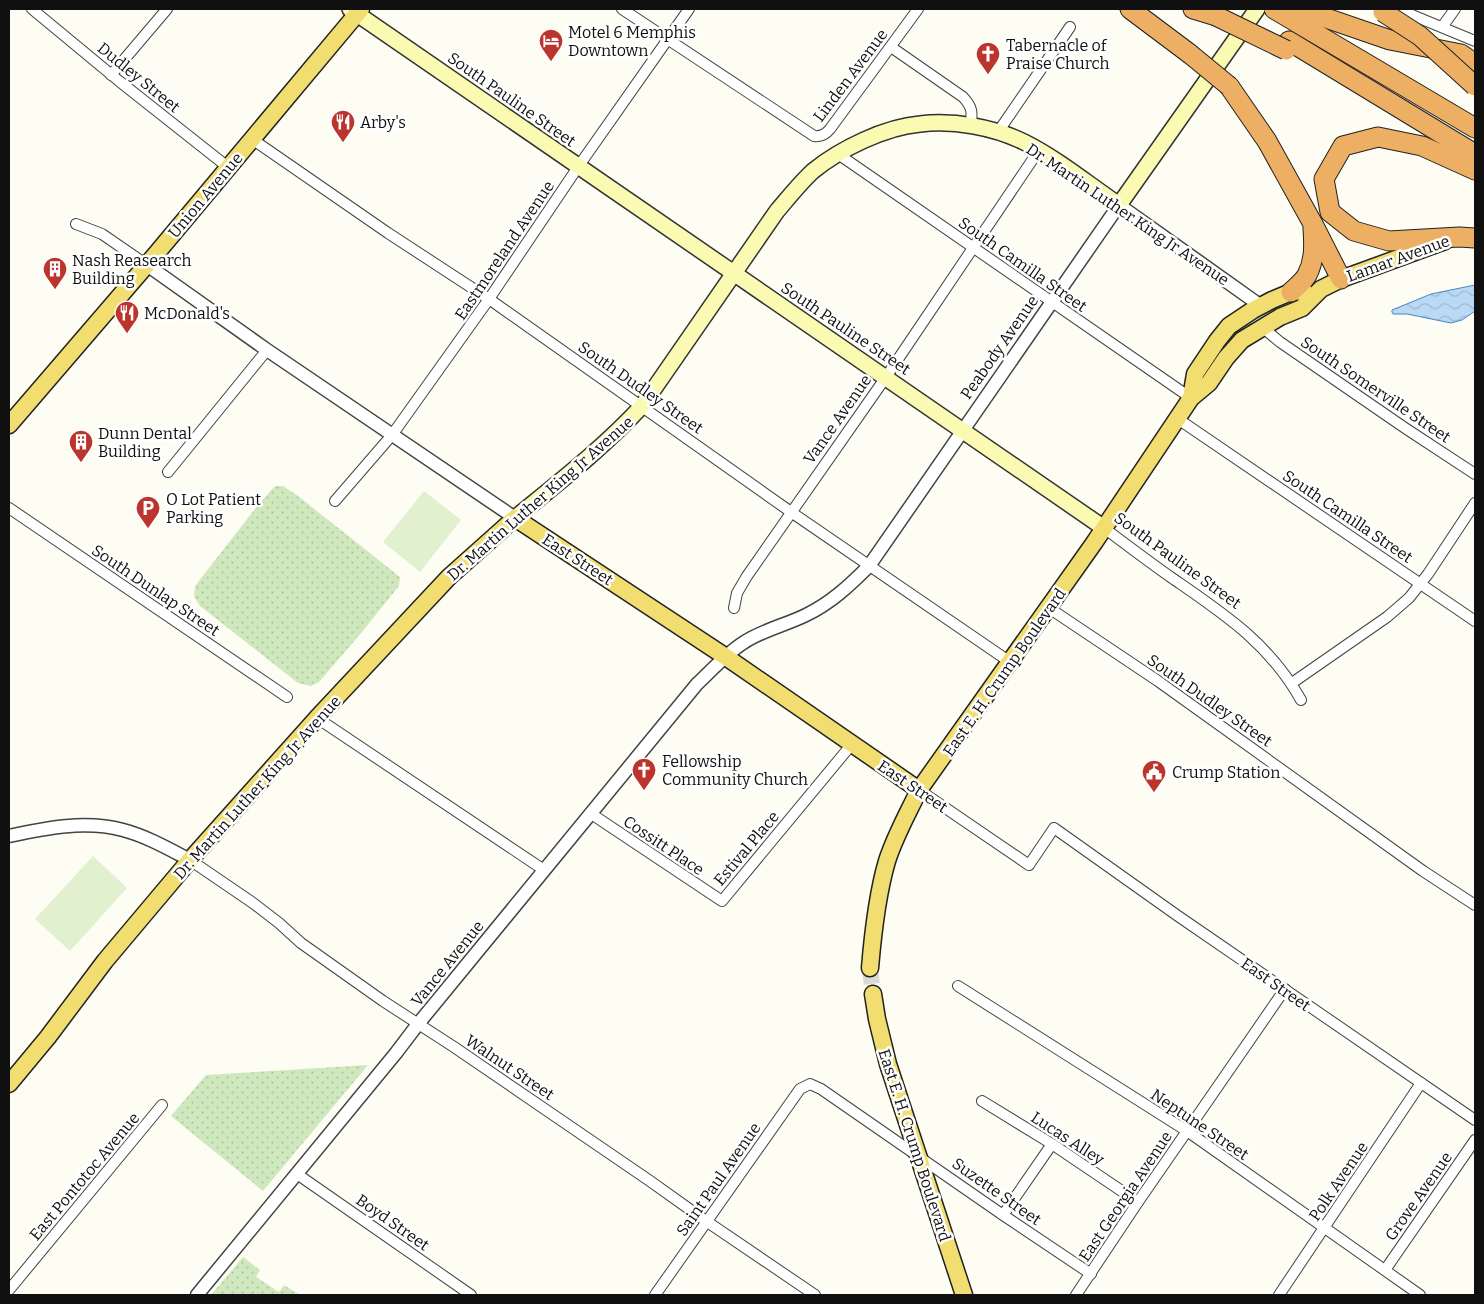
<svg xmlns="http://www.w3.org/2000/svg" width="1484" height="1304" font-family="Bitter,serif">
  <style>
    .park { fill: url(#park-dots) }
    .pitch { fill: #e1f0cf }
    .water { fill: url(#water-waves); stroke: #4587c7 }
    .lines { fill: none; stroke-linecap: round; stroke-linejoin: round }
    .primary-tunnel { stroke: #dad9d2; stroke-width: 16; stroke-dasharray: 16 8; stroke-linecap: butt }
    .minor-casing { stroke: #434343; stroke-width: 12 }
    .tertiary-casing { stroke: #434343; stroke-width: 15 }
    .secondary-casing { stroke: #323232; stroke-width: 18 }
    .primary-casing { stroke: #212121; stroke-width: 19 }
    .motorway-casing { stroke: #212121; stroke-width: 21 }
    .minor { stroke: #fff; stroke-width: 10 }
    .tertiary { stroke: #fff; stroke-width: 12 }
    .secondary { stroke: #fbfab2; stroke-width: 15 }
    .primary { stroke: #f2de70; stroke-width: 16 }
    .motorway { stroke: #edaf63; stroke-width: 19 }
    .motorway-bridge-casing { stroke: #212121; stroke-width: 21; stroke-linecap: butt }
    .motorway-bridge { stroke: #edaf63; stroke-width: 19 }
    .labels { text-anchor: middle; stroke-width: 5; stroke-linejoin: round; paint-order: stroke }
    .poi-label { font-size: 16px; fill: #101010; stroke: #fff; text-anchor: start }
    .street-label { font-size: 16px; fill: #101010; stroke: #fff }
  </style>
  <defs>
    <pattern id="park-dots" width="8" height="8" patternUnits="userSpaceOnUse" patternTransform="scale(1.25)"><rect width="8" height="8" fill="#d0e8be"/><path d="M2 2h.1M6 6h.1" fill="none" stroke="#b2c6a2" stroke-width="1.8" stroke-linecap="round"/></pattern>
    <pattern id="water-waves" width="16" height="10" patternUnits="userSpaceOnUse" patternTransform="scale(1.25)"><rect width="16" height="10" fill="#bad9f4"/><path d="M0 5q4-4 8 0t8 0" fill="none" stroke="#9fb9d0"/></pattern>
  </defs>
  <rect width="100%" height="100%" fill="#fefdf4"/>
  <g class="park">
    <polygon points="275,486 283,486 298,496 400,577 399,586 362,632 319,682 311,686 298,683 200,606 194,597 195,586 258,505"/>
    <polygon points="368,1065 263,1191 171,1116 206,1075"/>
    <polygon points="243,1257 260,1270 256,1277 279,1292 284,1285 300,1295 211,1295"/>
  </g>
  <g class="pitch">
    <polygon points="424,491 461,520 420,572 383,542"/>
    <polygon points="93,856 127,888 70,951 35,919"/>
  </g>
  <polygon class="water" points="1475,285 1475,311 1462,320 1451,323 1407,314 1393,314 1392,312 1392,310 1431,294"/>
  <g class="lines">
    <polyline class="primary-tunnel" points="870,968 873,994"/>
    <defs>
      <g id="minor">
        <polyline points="32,9 119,81 229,168"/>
        <path d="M 622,9 L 814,136 C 821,137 826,134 830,129 L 918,9"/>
        <polyline points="1403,9 1412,15 1475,41"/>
        <polyline points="1442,27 1455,9"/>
        <path d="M 891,47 L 963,97 C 973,108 972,112 971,126"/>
        <polyline points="111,75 167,9"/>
        <polyline points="998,132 1070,27"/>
        <polyline points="252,139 388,233 489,299 791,512 1010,662"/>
        <polyline points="838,154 1191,398"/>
        <polyline points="76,224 102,234 147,265"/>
        <polyline points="1262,327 1280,342 1405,428 1475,474"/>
        <polyline points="1178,419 1475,621"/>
        <polyline points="168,472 267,350"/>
        <polyline points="335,501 392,435 489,299 578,167 689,9"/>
        <polyline points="9,508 287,697"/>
        <path d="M 1104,528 C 1127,545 1149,562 1172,578 C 1224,614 1269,643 1301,700"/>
        <polyline points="734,608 737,593 747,576 886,377 1039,150"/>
        <polyline points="1049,608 1158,681 1423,871 1475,905"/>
        <polyline points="1292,683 1387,617 1409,598 1428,574 1475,503"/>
        <polyline points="317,718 544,870"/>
        <polyline points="919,790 1029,865 1054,828 1178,916 1475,1120"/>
        <polyline points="590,813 722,901 852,744"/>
        <polyline points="190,860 253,903 279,923 301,943 383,1001 454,1047 530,1099 650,1181 706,1221 815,1295"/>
        <polyline points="958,986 1187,1131 1420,1295"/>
        <polyline points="982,1101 1052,1144 1138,1202"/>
        <polyline points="297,1174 471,1295"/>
        <polyline points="1003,1215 1052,1144"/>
        <polyline points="1385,1270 1475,1140"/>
        <polyline points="9,1290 162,1105"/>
        <polyline points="655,1295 800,1089 810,1084 821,1089 1003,1215 1091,1274"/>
        <polyline points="1076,1295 1138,1202 1285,989"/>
        <polyline points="1279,1295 1421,1083"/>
      </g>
      <g id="tertiary">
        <polyline points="147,265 267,350 515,518"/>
        <path d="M 9,836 C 46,828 85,820 123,830 C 146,836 169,849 190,860"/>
        <path d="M 197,1295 L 396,1053 L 418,1024 L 697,684 C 712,670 726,654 743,643 C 762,630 786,625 806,615 C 831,603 850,585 869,566 L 1119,205 L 1261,306"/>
      </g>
      <g id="secondary">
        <polyline points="350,9 1104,528"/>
        <path d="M 515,518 C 559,482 603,448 642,406 L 777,211 C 789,197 800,183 813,171 C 840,149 885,127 920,124 C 954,120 993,127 1024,142 C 1058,159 1088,184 1119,205 L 1257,9"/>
      </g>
      <g id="primary">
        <polyline points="1191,398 1195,374 1217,341 1229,326 1253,310 1272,300 1291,292 1304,291"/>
        <polyline points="9,425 156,254 361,9"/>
        <path d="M 870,968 C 873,932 877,895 887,861 C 895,836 908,813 919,790 L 1094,543 L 1191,398 L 1209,383 L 1226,358 L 1242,340 L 1280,317 L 1302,308 L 1321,289 L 1341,279 L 1445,241"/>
        <polyline points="873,994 877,1019 888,1064 964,1295"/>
        <polyline points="9,1084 48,1037 105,961 190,860 317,718 449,577 515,518 726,657 919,790"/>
      </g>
      <g id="motorway">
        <polyline points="1130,9 1190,54"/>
        <polyline points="1193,9 1216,16"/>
        <polyline points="1274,9 1475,128"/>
        <polyline points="1300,9 1390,40 1461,54 1475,64"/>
        <polyline points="1289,41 1475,154"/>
        <polyline points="1229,86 1267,141 1313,224 1341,279"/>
        <polyline points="1475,170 1422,146 1378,137 1343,146 1324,179 1330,212 1354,231 1389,241 1459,237 1475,238"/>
        <path d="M 1291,292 C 1296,287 1304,281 1307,275 C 1315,260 1314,244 1313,228"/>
      </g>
    </defs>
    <use href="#minor" class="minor-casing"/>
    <use href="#tertiary" class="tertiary-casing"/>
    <use href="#secondary" class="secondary-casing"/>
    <use href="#primary" class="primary-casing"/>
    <use href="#motorway" class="motorway-casing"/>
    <use href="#minor" class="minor"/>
    <use href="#tertiary" class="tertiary"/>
    <use href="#secondary" class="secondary"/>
    <use href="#primary" class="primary"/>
    <use href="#motorway" class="motorway"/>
    <defs>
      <g id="motorway-bridge">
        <polyline points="1383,12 1420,36 1475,86"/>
        <polyline points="1216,16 1286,50"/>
        <polyline points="1190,54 1229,86"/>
      </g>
    </defs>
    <use href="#motorway-bridge" class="motorway-bridge-casing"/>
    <use href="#motorway-bridge" class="motorway-bridge"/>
  </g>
  <defs>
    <symbol id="hotel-pin" viewBox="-11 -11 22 30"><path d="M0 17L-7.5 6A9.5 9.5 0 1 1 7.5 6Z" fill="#bb342d" stroke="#fff"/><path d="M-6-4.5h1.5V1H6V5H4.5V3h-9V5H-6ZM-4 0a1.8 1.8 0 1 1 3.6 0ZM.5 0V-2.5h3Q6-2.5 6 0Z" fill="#fff"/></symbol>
    <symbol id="church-pin" viewBox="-11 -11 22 30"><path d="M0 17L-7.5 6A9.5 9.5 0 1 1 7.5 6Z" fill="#bb342d" stroke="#fff"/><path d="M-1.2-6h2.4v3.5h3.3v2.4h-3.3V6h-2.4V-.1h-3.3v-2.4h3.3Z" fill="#fff"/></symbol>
    <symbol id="restaurant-pin" viewBox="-11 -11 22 30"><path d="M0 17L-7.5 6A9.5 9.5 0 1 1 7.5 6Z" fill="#bb342d" stroke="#fff"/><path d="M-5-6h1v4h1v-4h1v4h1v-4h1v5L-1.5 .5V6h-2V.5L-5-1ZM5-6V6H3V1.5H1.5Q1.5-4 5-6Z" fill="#fff"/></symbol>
    <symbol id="building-pin" viewBox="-11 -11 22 30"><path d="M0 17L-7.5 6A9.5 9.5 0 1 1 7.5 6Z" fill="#bb342d" stroke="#fff"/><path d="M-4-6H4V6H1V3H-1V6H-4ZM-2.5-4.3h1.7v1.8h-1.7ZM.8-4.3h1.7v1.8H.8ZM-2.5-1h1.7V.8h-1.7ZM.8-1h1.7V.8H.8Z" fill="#fff"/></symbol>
    <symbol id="parking-pin" viewBox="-11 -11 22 30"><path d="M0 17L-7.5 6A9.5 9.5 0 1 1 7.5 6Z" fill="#bb342d" stroke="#fff"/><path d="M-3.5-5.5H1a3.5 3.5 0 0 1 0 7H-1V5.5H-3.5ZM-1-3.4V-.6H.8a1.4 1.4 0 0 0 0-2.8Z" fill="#fff"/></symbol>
    <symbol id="civic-pin" viewBox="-11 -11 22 30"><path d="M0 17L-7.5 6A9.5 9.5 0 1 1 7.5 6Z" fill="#bb342d" stroke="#fff"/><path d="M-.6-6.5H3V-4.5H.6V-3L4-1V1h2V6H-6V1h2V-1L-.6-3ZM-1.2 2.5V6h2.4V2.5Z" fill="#fff"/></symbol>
  </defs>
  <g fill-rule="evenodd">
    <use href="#hotel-pin" x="537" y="27" width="28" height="38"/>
    <use href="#church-pin" x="974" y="40" width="28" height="38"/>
    <use href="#restaurant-pin" x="329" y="108" width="28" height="38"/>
    <use href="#building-pin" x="41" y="255" width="28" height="38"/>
    <use href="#restaurant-pin" x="113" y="299" width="28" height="38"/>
    <use href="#building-pin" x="67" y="428" width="28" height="38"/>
    <use href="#parking-pin" x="134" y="494" width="28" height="38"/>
    <use href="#church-pin" x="630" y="756" width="28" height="38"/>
    <use href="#civic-pin" x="1140" y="758" width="28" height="38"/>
  </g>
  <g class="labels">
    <g class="poi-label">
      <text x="568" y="38">Motel 6 Memphis<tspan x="568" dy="18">Downtown</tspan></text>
      <text x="1006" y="51">Tabernacle of<tspan x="1006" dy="18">Praise Church</tspan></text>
      <text x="360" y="128">Arby's</text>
      <text x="72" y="266">Nash Reasearch<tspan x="72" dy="18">Building</tspan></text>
      <text x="144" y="319">McDonald's</text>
      <text x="98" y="439">Dunn Dental<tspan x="98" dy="18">Building</tspan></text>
      <text x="166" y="505">O Lot Patient<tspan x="166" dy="18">Parking</tspan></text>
      <text x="662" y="767">Fellowship<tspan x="662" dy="18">Community Church</tspan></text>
      <text x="1172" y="778">Crump Station</text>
    </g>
    <g class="street-label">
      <text transform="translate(850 75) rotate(-53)" y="6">Linden Avenue</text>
      <text transform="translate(139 77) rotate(39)" y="6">Dudley Street</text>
      <text transform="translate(512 99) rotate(35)" y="6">South Pauline Street</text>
      <text transform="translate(205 195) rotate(-50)" y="6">Union Avenue</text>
      <text transform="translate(1128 214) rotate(34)" y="6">Dr. Martin Luther King Jr Avenue</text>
      <text transform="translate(504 250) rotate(-56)" y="6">Eastmoreland Avenue</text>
      <text transform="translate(1398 258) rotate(-20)" y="6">Lamar Avenue</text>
      <text transform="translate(1023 264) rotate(35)" y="6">South Camilla Street</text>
      <text transform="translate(846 328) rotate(34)" y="6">South Pauline Street</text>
      <text transform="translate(999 347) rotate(-55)" y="6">Peabody Avenue</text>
      <text transform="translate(641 387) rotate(35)" y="6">South Dudley Street</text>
      <text transform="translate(1376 389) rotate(34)" y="6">South Somerville Street</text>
      <text transform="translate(837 419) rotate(-55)" y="6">Vance Avenue</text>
      <text transform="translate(540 498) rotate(-41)" y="6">Dr. Martin Luther King Jr Avenue</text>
      <text transform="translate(1348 516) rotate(34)" y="6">South Camilla Street</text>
      <text transform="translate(578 559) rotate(33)" y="6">East Street</text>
      <text transform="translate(1178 560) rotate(36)" y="6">South Pauline Street</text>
      <text transform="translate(156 590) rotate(34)" y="6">South Dunlap Street</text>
      <text transform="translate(1004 672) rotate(-55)" y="6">East E. H. Crump Boulevard</text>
      <text transform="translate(1210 700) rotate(35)" y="6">South Dudley Street</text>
      <text transform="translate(913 786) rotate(34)" y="6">East Street</text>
      <text transform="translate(257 787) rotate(-48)" y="6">Dr. Martin Luther King Jr Avenue</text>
      <text transform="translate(664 845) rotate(34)" y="6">Cossitt Place</text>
      <text transform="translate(746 848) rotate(-50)" y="6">Estival Place</text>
      <text transform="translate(447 963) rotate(-51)" y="6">Vance Avenue</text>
      <text transform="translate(1276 984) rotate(35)" y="6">East Street</text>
      <text transform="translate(510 1067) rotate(34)" y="6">Walnut Street</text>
      <text transform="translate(1200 1124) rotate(34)" y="6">Neptune Street</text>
      <text transform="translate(1068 1138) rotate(33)" y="6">Lucas Alley</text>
      <text transform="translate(915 1145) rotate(72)" y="6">East E. H. Crump Boulevard</text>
      <text transform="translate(84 1176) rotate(-50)" y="6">East Pontotoc Avenue</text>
      <text transform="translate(718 1179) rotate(-55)" y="6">Saint Paul Avenue</text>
      <text transform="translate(1338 1181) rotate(-56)" y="6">Polk Avenue</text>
      <text transform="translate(997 1191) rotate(35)" y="6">Suzette Street</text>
      <text transform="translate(1125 1196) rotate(-56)" y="6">East Georgia Avenue</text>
      <text transform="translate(1418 1196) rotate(-55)" y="6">Grove Avenue</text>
      <text transform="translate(393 1222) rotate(35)" y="6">Boyd Street</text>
    </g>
  </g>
  <rect width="1484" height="1304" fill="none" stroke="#101010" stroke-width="20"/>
</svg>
